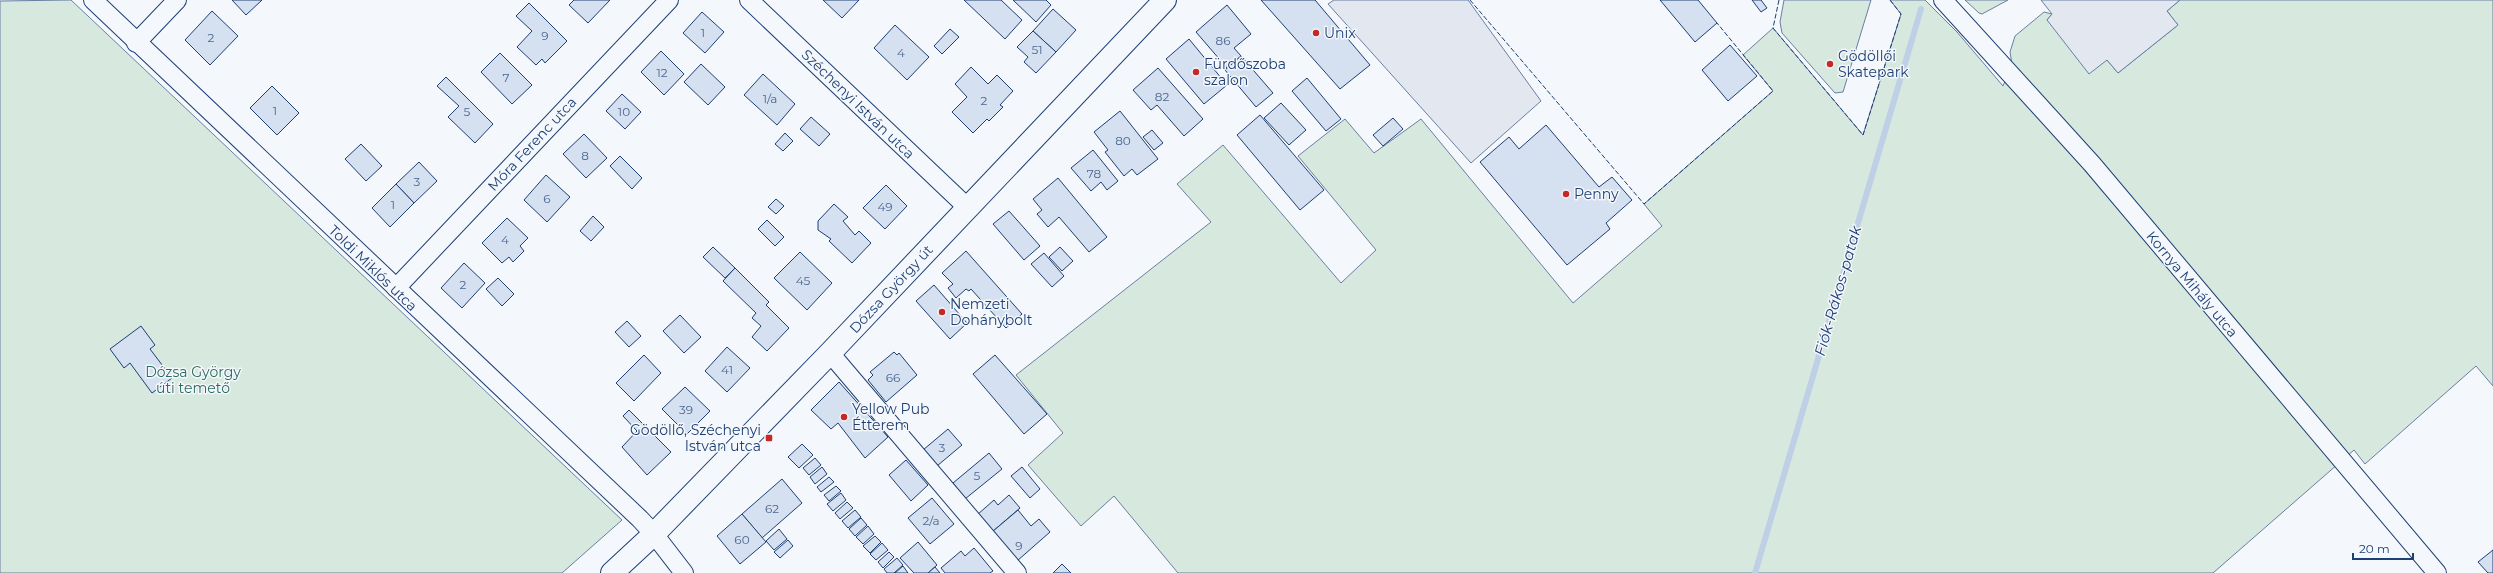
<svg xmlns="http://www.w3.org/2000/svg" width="2493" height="573" font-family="Montserrat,sans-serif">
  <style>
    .green { fill: #d7e8df; stroke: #687fa3 }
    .parking { fill: #e3e8f0; stroke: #687fa3 }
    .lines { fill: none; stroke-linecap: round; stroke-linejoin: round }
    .stream { stroke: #bed0e5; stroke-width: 6 }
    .building { fill: #d5e0f0; stroke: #1d3f73 }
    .minor-casing { stroke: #1d3f73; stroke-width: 20 }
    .secondary-casing { stroke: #1d3f73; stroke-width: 24 }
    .minor { stroke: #f4f7fb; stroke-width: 18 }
    .secondary { stroke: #f4f7fb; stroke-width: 22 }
    .fence { stroke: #1d3f73; stroke-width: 1; stroke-dasharray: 5 2; stroke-linecap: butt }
    .poi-dot { fill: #c62828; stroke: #f4f7fb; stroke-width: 1.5 }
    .labels { text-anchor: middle; stroke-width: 3; stroke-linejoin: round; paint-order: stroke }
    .number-label { font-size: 12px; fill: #4b6792 }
    .poi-label { font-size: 14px; fill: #1d3f73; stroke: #f4f7fb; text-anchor: start }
    .street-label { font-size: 14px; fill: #1d3f73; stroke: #f4f7fb }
    .park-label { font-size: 14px; fill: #2c6c60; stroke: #f4f7fb }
    .water-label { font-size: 15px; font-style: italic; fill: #1d3f73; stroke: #f4f7fb }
  </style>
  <rect width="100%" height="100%" fill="#f4f7fb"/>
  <g class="green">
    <polygon points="71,0 622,520 562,573 0,573 0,1"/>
    <polygon points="1784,0 1871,0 1843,92 1835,93 1782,33 1780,22"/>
    <polygon points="1890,0 1925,0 1957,32 2003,86 2012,64 2010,52 2015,36 2044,12 2052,14 2047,20 2107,60 2118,73 2178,25 2167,11 2180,0 2493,0 2493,386 2476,366 2365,464 2354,450 2213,573 1178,573 1114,496 1081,526 1028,465 1063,433 1016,375 1211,222 1177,184 1223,145 1341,283 1376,250 1298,156 1345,119 1374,153 1421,119 1573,303 1662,226 1644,204 1773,91 1743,55 1773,28 1863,135 1901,14"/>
    <polygon points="1965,0 2008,0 1982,14 1979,13"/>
  </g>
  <g class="parking">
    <polygon points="1334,0 1468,0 1541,101 1471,163 1328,4"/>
    <polygon points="2041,0 2180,0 2167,11 2178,25 2118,73 2107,60 2089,74 2047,20 2052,14"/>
  </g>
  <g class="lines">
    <polyline class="stream" points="1755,573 1921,9"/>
  </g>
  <g class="building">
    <polygon points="232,0 262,0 246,15"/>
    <polygon points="574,0 610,0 588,23 569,5"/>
    <polygon points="823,0 859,0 842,18"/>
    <polygon points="964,0 1001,0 1022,20 1005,39"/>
    <polygon points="1013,0 1046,0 1051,5 1036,22"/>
    <polygon points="1261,0 1315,0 1370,65 1340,89"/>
    <polygon points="1660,0 1698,0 1717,23 1695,42"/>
    <polygon points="1752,0 1761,0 1767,8 1761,12"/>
    <polygon points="529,3 567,41 545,63 542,59 536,65 517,47 532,31 516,16"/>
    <polygon points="1227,5 1251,34 1234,48 1241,56 1227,68 1196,32"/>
    <polygon points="1053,9 1076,30 1056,52 1033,31"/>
    <polygon points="212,11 238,36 210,65 185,40"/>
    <polygon points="702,12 724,32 705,53 683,33"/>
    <polygon points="895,25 929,57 907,80 874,48"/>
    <polygon points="950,29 959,37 942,54 934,46"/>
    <polygon points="1033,31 1056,52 1036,73 1024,62 1028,57 1017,47"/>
    <polygon points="1189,39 1227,85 1204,104 1166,59"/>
    <polygon points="1730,45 1757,76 1728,101 1702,70"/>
    <polygon points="661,51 684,74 664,95 641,72"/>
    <polygon points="500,53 532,85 512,104 481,72"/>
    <polygon points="1241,56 1273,93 1256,107 1225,70"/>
    <polygon points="701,64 725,87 708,105 684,82"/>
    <polygon points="971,67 988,84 997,75 1013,91 1000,105 1003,107 989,121 987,119 973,133 952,112 967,97 955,84"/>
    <polygon points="1158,68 1203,119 1184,136 1157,105 1151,110 1133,90"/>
    <polygon points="763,74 795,104 777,125 744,95"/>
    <polygon points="446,77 493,124 475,143 448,117 459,106 437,86"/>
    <polygon points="1307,78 1341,119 1326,131 1292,91"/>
    <polygon points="272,86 299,113 277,135 250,108"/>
    <polygon points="622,94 641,112 625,129 606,111"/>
    <polygon points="1281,103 1306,130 1289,145 1264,118"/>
    <polygon points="1120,111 1158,159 1137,175 1132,169 1124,176 1105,152 1108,150 1094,132"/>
    <polygon points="1260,115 1324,190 1300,210 1237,135"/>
    <polygon points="811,117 830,134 819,146 800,129"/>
    <polygon points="1393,118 1403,129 1383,146 1373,135"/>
    <polygon points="1546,125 1599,187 1612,177 1632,200 1606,223 1610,229 1567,265 1480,162 1509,137 1519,149"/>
    <polygon points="1152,130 1163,143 1154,150 1143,137"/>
    <polygon points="785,133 793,141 783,151 775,144"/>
    <polygon points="584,134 607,158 586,178 563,154"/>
    <polygon points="361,144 382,166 366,181 345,159"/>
    <polygon points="1093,150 1118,181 1107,190 1101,182 1091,191 1071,168"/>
    <polygon points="620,156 642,178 632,189 610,166"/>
    <polygon points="419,162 437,181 414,203 396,184"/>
    <polygon points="546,175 570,197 547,222 524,200"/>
    <polygon points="1058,178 1107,237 1089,252 1059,217 1048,227 1037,214 1042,210 1033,199"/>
    <polygon points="396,184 414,203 390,227 372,208"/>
    <polygon points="886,185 907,206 885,229 863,208"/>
    <polygon points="776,199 784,206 776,214 768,207"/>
    <polygon points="834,204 848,217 843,221 855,235 859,231 871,243 852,263 829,241 831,239 818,230 818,221"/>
    <polygon points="1009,211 1040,246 1024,260 993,224"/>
    <polygon points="593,216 604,227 591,241 580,231"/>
    <polygon points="507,218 528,238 520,246 524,251 513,262 509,257 502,263 482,243"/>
    <polygon points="767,220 784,237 775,246 758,229"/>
    <polygon points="713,247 735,268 725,278 703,257"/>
    <polygon points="1060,247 1073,261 1062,271 1049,257"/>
    <polygon points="966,251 1022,314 1006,328 971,289 969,291 966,289 956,298 948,288 953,284 942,273"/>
    <polygon points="800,252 832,283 807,310 774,278"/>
    <polygon points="1044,253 1064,276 1052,287 1031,264"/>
    <polygon points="464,263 485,283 462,308 441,288"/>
    <polygon points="735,268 769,302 766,305 789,328 767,351 752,337 761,326 752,318 756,313 723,281"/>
    <polygon points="498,278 514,294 502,306 486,289"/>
    <polygon points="934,285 967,323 950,339 916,301"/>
    <polygon points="680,315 701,337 684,353 663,331"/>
    <polygon points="627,321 641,336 629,347 615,332"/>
    <polygon points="141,326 155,345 150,349 172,378 152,393 130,363 124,368 110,349"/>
    <polygon points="727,347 750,368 727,392 705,371"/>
    <polygon points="894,352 897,355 899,353 917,375 886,402 868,380 873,375 870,372"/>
    <polygon points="644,355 661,373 634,401 616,383"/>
    <polygon points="995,355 1047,414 1024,434 973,374"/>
    <polygon points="839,382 888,437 865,458 838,423 831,429 811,410"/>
    <polygon points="685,387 710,411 687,434 662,409"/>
    <polygon points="629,410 671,452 647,475 622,447 637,431 623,416"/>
    <polygon points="948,429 962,445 937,466 923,450"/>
    <polygon points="802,444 813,455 799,468 788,457"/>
    <polygon points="989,453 1002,469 965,499 953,483"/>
    <polygon points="815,458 821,465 809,475 803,468"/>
    <polygon points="906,460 928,485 911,501 889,475"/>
    <polygon points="822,467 827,474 815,484 810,477"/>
    <polygon points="1022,467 1040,489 1030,498 1011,476"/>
    <polygon points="829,477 834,482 821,492 817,487"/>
    <polygon points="782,479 802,503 762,538 742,514"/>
    <polygon points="836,486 841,491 829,501 824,495"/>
    <polygon points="841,493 846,500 833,511 827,504"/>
    <polygon points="1009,495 1020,508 992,532 977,515 994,500 998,505"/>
    <polygon points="932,498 954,524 930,544 908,518"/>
    <polygon points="847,502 853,508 840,519 835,513"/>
    <polygon points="855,510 861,517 848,528 842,521"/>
    <polygon points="1018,510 1031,526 1039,519 1050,532 1017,561 992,532"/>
    <polygon points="742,514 766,542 740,564 717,536"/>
    <polygon points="861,518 867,525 855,536 849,529"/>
    <polygon points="868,526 874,534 863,544 856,537"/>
    <polygon points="779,529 787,539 774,550 766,541"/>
    <polygon points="875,536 881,542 870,553 863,546"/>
    <polygon points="788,540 793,546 780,558 774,552"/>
    <polygon points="918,542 937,565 928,573 914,573 900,558"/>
    <polygon points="882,543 888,550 876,560 870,554"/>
    <polygon points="974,548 993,571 990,573 945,573 941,568 961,551 965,556"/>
    <polygon points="2493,550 2493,573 2488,573 2478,562"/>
    <polygon points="889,552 894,557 883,568 878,562"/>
    <polygon points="897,558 903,565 894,573 887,573 884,569"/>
    <polygon points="1062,564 1071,573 1053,573"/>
    <polygon points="903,566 908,573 895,573"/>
    <polygon points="935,567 940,573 928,573"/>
  </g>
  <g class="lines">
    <defs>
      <g id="minor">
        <polyline points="93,0 640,519 654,534 684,573"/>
        <polyline points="749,0 968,208"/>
        <polyline points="1943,0 2092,164 2437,573"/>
        <polyline points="136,43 177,0"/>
        <polyline points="396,288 669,0"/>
        <polyline points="830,353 1017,573"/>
      </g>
      <polyline id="secondary" points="612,573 654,534 830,353 1165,0"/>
    </defs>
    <use href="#minor" class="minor-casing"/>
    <use href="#secondary" class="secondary-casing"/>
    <use href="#minor" class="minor"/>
    <use href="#secondary" class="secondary"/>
    <g class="fence">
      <polyline points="1470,0 1644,204 1773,91 1717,23"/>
      <polyline points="1779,0 1773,28 1863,135 1901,14 1890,0"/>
    </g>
  </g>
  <g class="poi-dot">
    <circle cx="1316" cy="33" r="4"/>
    <circle cx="1830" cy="64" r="4"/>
    <circle cx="1196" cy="72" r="4"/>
    <circle cx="1566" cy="194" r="4"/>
    <circle cx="942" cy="312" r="4"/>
    <circle cx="844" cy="417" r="4"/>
    <rect x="765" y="434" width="8" height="8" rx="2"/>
  </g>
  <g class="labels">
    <g class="number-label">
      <text x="703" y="37">1</text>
      <text x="545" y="40">9</text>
      <text x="211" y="42">2</text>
      <text x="1223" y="45">86</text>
      <text x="1037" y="54">51</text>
      <text x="901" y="57">4</text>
      <text x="662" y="77">12</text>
      <text x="506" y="82">7</text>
      <text x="1162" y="101">82</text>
      <text x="770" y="103">1/a</text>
      <text x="984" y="105">2</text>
      <text x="275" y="115">1</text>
      <text x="467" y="116">5</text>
      <text x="624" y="116">10</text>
      <text x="1123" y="145">80</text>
      <text x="585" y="160">8</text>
      <text x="1094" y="178">78</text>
      <text x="417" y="186">3</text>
      <text x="547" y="203">6</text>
      <text x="393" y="209">1</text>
      <text x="885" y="211">49</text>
      <text x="505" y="244">4</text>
      <text x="803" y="285">45</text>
      <text x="463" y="289">2</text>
      <text x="727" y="374">41</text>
      <text x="893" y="382">66</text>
      <text x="686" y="414">39</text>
      <text x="942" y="452">3</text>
      <text x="977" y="480">5</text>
      <text x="772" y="513">62</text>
      <text x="931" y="525">2/a</text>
      <text x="742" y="544">60</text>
      <text x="1019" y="550">9</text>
    </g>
    <g class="poi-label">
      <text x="1324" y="38">Unix</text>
      <text x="1838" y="61">Gödöllői<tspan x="1838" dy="16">Skatepark</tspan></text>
      <text x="1204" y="69">Fürdőszoba<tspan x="1204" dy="16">szalon</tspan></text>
      <text x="1574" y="199">Penny</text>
      <text x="950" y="309">Nemzeti<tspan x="950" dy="16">Dohánybolt</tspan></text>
      <text x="852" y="414">Yellow Pub<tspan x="852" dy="16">Étterem</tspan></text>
      <text x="761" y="435" text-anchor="end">Gödöllő, Széchenyi<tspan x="761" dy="16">István utca</tspan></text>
    </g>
    <g class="street-label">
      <text transform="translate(858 104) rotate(44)" y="5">Széchenyi István utca</text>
      <text transform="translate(532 144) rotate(-47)" y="5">Móra Ferenc utca</text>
      <text transform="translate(373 268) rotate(44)" y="5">Toldi Miklós utca</text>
      <text transform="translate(2192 284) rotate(50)" y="5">Kornya Mihály utca</text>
      <text transform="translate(891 289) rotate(-47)" y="5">Dózsa György út</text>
    </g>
    <g class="park-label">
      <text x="193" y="377">Dózsa György<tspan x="193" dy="16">úti temető</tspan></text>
    </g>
    <g class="water-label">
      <text transform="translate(1838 291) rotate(-74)" y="5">Fiók-Rákos-patak</text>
    </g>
  </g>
  <path d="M2353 553v6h60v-6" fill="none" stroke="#1d3f73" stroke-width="2"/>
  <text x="2359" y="553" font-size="12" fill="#1d3f73" stroke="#f4f7fb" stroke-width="3" paint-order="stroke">20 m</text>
</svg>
